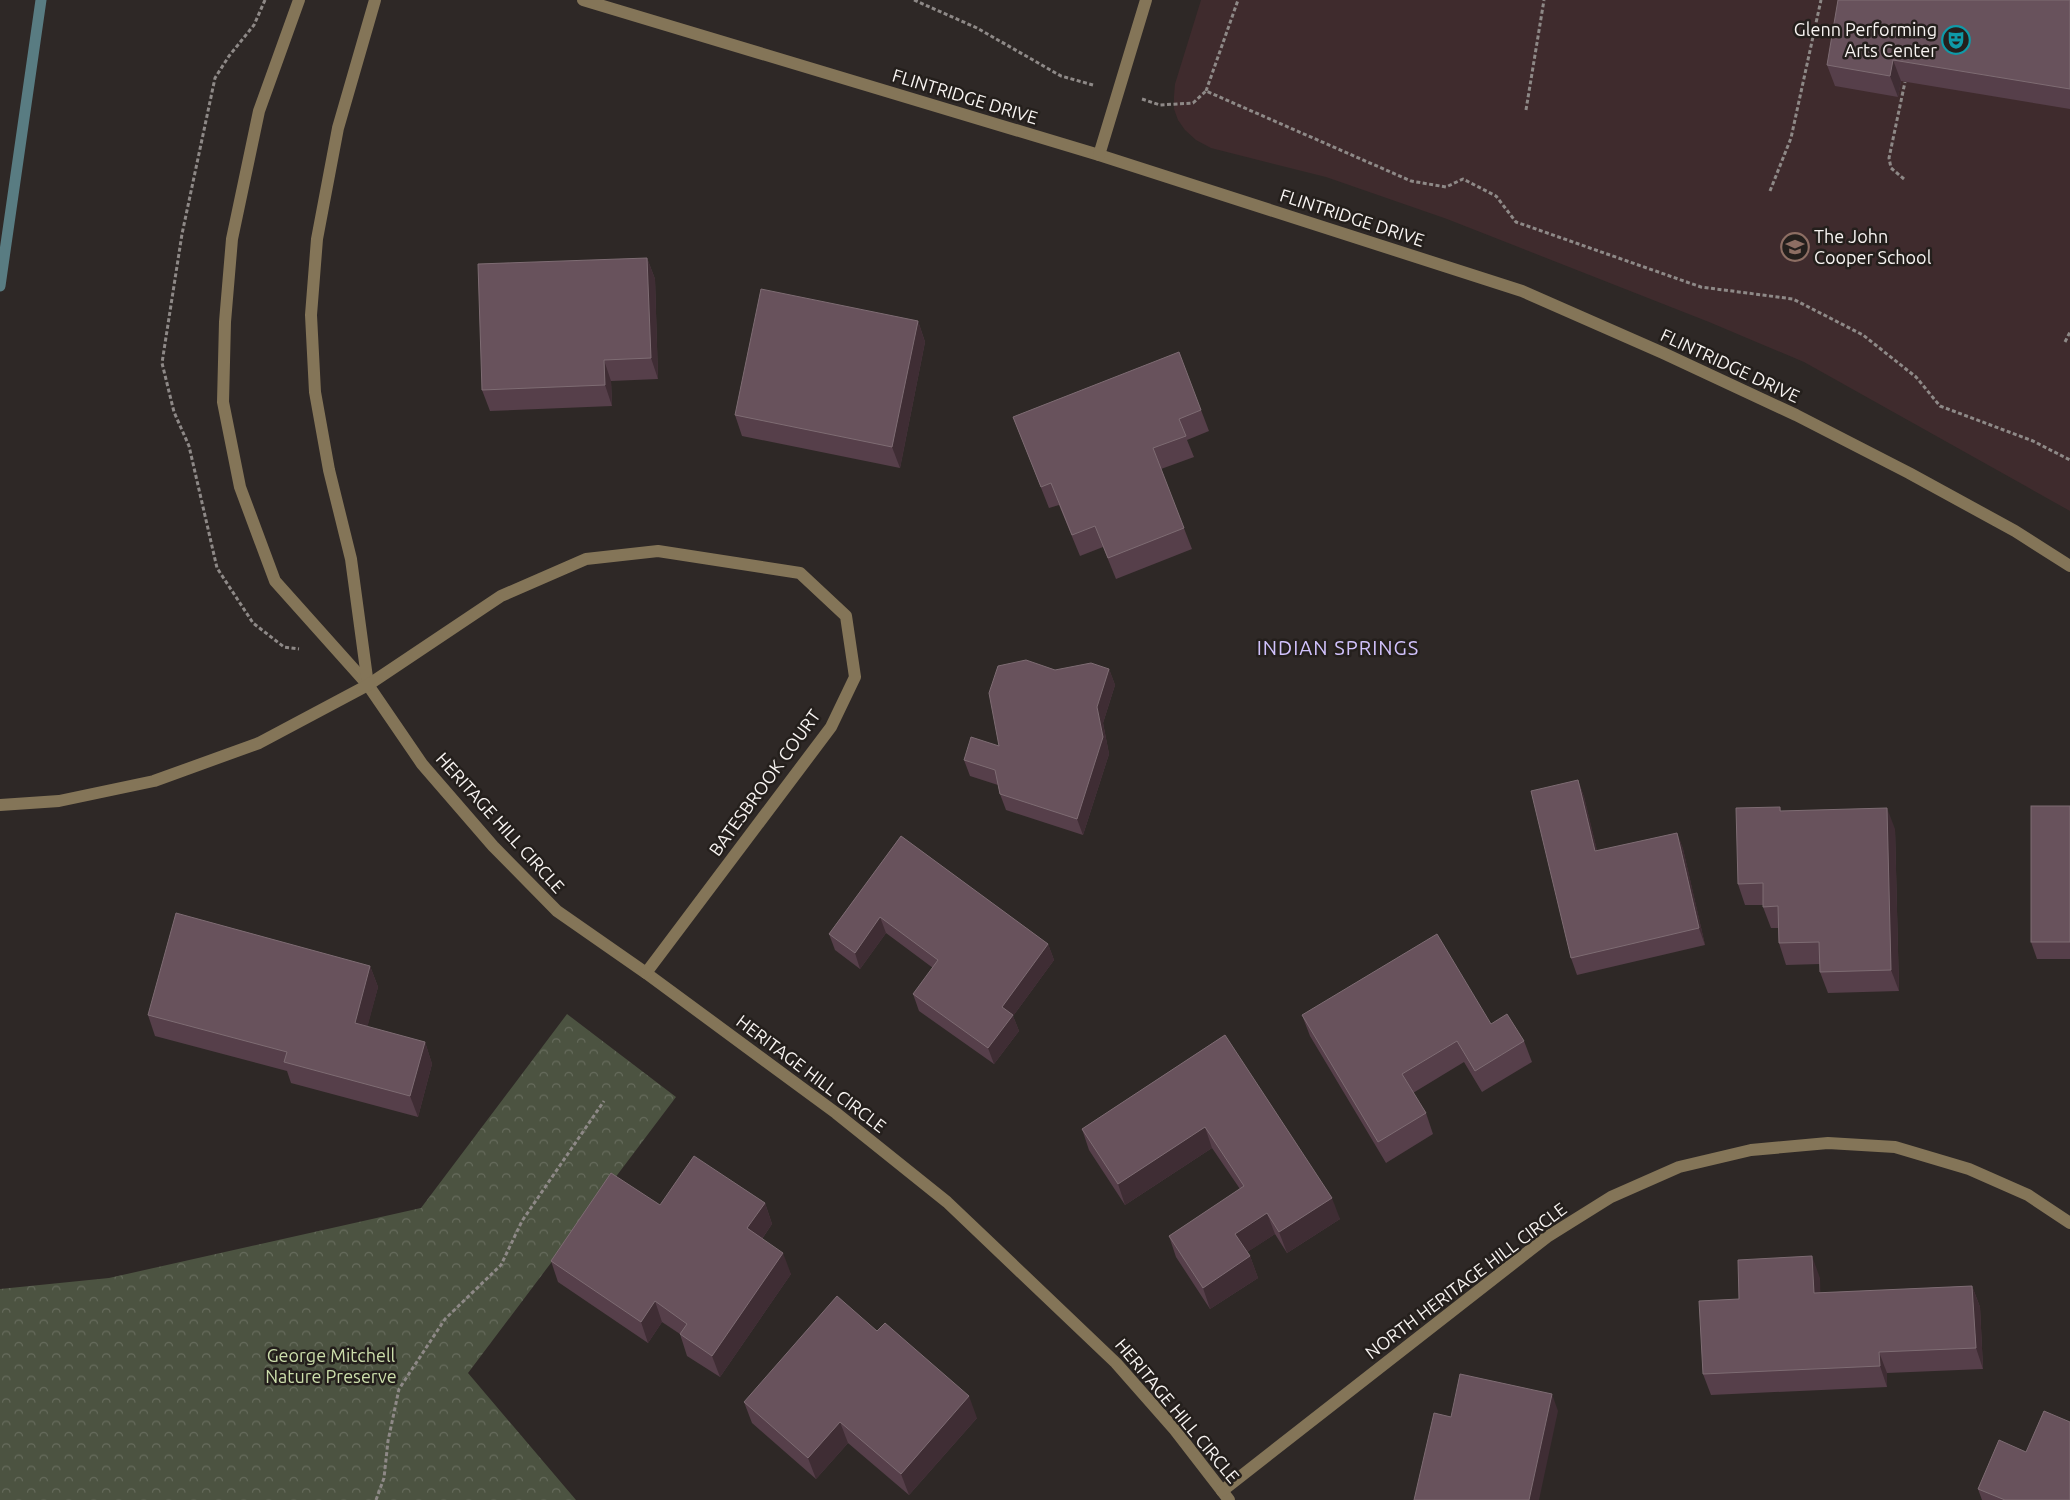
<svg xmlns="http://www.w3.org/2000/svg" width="2070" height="1500" font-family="Ubuntu,sans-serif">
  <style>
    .education { fill: #3f2b2d }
    .park { fill: url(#park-crowns) }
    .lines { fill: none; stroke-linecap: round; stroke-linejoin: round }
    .stream { stroke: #597c82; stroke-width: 11 }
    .path { stroke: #8e8987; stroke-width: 3; stroke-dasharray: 4 2.5; stroke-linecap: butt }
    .minor { stroke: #847558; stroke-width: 12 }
    .wall { fill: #563f4a }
    .shaded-wall { fill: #3f2d34 }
    .building { fill: #68525c; stroke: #7e6c73 }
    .labels { text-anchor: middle; stroke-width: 5; stroke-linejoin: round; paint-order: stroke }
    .poi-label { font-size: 18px; fill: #f8f4f2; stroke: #241f1c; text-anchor: end }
    .street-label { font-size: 18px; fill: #f8f4f2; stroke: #241f1c }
    .park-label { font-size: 18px; fill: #cddfac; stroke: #241f1c }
    .quarter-label { font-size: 20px; letter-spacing: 1px; fill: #d1c2fc; stroke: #241f1c }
  </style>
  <defs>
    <pattern id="park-crowns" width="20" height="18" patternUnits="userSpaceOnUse" patternTransform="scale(1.25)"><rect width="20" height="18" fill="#4c5341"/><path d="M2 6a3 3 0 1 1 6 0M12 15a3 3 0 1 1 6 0" fill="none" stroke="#676c5d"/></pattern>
  </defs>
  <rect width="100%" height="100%" fill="#2e2826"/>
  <polygon class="education" points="1201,0 2070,0 2070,511 1804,362 1709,322 1447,219 1326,177 1211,148 1196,140 1185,130 1178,120 1174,109 1174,96 1175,84"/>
  <polygon class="park" points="567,1014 676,1097 468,1373 576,1500 0,1500 0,1289 109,1278 421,1208"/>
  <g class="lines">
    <polyline class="stream" points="0,286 41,0"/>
    <g class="path">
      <polyline points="265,0 254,25 229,56 215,78 182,234 162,363 174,412 189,446 217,568 253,623 284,647 299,649"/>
      <polyline points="914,0 977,28 1061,76 1093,85"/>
      <polyline points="1206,91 1238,0"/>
      <polyline points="1142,99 1160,105 1193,103 1206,91 1411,181 1446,187 1463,179 1496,196 1516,222 1701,287 1793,299 1863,335 1916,377 1940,406 2033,441 2070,460"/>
      <polyline points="1526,110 1544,0"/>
      <polyline points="1904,179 1891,168 1889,158 1905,82"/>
      <polyline points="1770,191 1791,138 1821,0"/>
      <polyline points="2065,342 2070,332"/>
      <polyline points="376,1500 384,1478 388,1441 399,1389 445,1319 501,1265 522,1221 604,1101"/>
    </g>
    <g class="minor">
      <polyline points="299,0 259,111 232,239 225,322 223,402 240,487 275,581 368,685 422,764 493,846 557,911 646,973 836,1113 947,1202 1116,1363 1175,1430 1229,1500"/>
      <polyline points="583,0 1099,155 1522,291 1663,353 1796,415 1909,473 2015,531 2070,566"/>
      <polyline points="1099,155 1146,0"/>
      <polyline points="368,685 351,559 329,470 315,392 311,315 317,239 338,128 375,0"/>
      <polyline points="0,805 59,801 154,781 259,743 368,685 501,596 586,559 658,551 800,573 846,616 855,677 831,727 646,973"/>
      <polyline points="1222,1491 1547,1237 1611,1197 1679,1167 1751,1150 1828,1143 1895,1147 1969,1169 2028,1195 2070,1223"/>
    </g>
  </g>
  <g class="wall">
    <polygon points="2070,0 2070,109 1901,81 1898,97 1835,86 1827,65"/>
    <polygon points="647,258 655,279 658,379 611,381 612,406 490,411 482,390"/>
    <polygon points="918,321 925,342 900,468 742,436 735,415"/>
    <polygon points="1201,410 1209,431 1187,440 1194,457 1161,469 1192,549 1116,579 1103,547 1080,556 1059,505 1049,508 1013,417"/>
    <polygon points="1109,669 1115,685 1103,723 1109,754 1083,835 1006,810 1000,794 998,785 970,776 964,760 999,746 1055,670"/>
    <polygon points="1578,780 1584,797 1597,851 1677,833 1683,849 1705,945 1577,975 1571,958"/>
    <polygon points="2070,806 2070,959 2037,959 2031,942"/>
    <polygon points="1780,807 1781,811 1895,829 1899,991 1828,993 1820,972 1820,964 1786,965 1779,943 1778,928 1771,928 1763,907 1763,905 1745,905 1738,884"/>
    <polygon points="901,836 1048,944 1054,960 1013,1016 1019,1031 994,1064 919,1011 913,994 933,968 886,933 860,969 835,950 829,934"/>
    <polygon points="370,966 378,987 367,1027 425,1042 432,1064 418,1117 291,1083 287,1071 155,1036 148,1015"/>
    <polygon points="1302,1015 1491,1024 1524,1041 1532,1062 1482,1092 1464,1062 1413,1093 1426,1113 1433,1134 1386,1163 1310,1036"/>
    <polygon points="1225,1035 1340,1219 1287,1253 1275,1234 1247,1252 1250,1256 1258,1278 1210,1309 1176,1257 1169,1236 1240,1189 1212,1148 1125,1205 1089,1150 1082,1129"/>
    <polygon points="765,1203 772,1224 762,1239 791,1274 720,1377 687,1356 680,1334 662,1322 648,1343 558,1282 551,1261 660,1205"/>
    <polygon points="1820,1278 1820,1293 1972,1286 1980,1307 1983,1369 1887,1373 1887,1387 1711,1395 1703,1374 1739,1299"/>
    <polygon points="744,1402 977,1418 909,1495 848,1443 816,1479 752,1423"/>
    <polygon points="1978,1489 2070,1500 1982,1500"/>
  </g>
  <g class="shaded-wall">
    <polygon points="1893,60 1901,81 1898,97 1890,76"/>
    <polygon points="647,258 655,279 658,379 651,358"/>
    <polygon points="918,321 925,342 900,468 892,447"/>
    <polygon points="604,360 611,381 612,406 605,385"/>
    <polygon points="1109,669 1115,685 1103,723 1109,754 1083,835 1077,819 1097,707"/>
    <polygon points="1578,780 1584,797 1601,867 1595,851"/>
    <polygon points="1887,808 1895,829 1899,991 1891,970"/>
    <polygon points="1677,833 1683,849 1705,945 1699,928"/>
    <polygon points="880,917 886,933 860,969 855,953"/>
    <polygon points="1048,944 1054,960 1013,1016 1019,1031 994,1064 988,1048 1002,1007"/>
    <polygon points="370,966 378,987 363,1044 355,1023"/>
    <polygon points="425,1042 432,1064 418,1117 410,1096"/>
    <polygon points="1205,1127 1212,1148 1125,1205 1118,1184"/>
    <polygon points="1332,1198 1340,1219 1287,1253 1279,1232"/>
    <polygon points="765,1203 772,1224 754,1250 747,1228"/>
    <polygon points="1267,1213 1275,1234 1243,1255 1235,1234"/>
    <polygon points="783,1253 791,1274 720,1377 712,1356"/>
    <polygon points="1250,1256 1258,1278 1210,1309 1203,1288"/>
    <polygon points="1812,1256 1820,1278 1821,1314 1814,1293"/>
    <polygon points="1972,1286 1980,1307 1983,1369 1976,1348"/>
    <polygon points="655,1301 662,1322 648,1343 641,1322"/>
    <polygon points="1879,1352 1887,1373 1887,1387 1880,1366"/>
    <polygon points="1552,1394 1558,1411 1539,1500 1529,1500"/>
    <polygon points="969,1396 977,1418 909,1495 901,1474"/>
    <polygon points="840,1422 848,1443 816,1479 808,1458"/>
  </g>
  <g class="building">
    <polygon points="1838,0 2070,0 2070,89 1893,60 1890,76 1827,65"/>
    <polygon points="647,258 651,358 604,360 605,385 482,390 478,264"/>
    <polygon points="761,289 918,321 892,447 735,415"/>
    <polygon points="1179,352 1201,410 1179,419 1186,436 1153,448 1184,528 1108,558 1095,526 1072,535 1051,483 1041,487 1013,417"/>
    <polygon points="1026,660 1055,670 1091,663 1109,669 1097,707 1103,737 1077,819 1000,794 995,770 964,760 971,737 999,746 989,693 998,666"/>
    <polygon points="1578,780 1595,851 1677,833 1699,928 1571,958 1531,791"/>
    <rect x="2031" y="806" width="39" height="136"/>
    <polygon points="1780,807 1780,811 1887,808 1891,970 1820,972 1819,942 1779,943 1778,906 1763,907 1763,883 1738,884 1736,808"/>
    <polygon points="901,836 1048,944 1002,1007 1013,1015 988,1048 913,994 938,960 880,917 855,953 829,934"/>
    <polygon points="176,913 370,966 355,1023 425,1042 410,1096 284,1062 287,1052 148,1015"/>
    <polygon points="1437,934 1491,1024 1507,1014 1524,1041 1475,1071 1457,1041 1402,1074 1426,1113 1378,1142 1302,1015"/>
    <polygon points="1225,1035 1332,1198 1279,1232 1267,1213 1235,1234 1250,1256 1203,1288 1169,1236 1244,1186 1205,1127 1118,1184 1082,1129"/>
    <polygon points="694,1156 765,1203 747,1228 783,1253 712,1356 680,1334 687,1324 655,1301 641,1322 551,1261 611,1173 660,1205"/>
    <polygon points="1812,1256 1814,1293 1972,1286 1976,1348 1879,1352 1880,1366 1703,1374 1699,1301 1739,1299 1738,1260"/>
    <polygon points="837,1296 877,1331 885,1323 969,1396 901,1474 840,1422 808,1458 744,1402"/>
    <polygon points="1460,1374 1552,1394 1529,1500 1414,1500 1434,1413 1451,1417"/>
    <polygon points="2044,1411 2070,1422 2070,1500 2005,1500 1978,1489 1999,1440 2026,1452"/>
  </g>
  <defs>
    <symbol id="theatre-ring" viewBox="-11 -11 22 22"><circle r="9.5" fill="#241f1c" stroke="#0f9aa8" stroke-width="1.5"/><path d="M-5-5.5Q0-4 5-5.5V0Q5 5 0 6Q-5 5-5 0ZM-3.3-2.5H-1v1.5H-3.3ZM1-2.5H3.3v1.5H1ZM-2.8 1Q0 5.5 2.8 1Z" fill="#0f9aa8"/></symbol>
    <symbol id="school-ring" viewBox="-11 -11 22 22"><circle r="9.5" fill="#241f1c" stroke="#8d6e63" stroke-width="1.5"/><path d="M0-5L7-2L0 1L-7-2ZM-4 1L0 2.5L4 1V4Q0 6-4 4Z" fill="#8d6e63"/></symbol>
  </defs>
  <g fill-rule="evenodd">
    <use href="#theatre-ring" x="1940" y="24" width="32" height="32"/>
    <use href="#school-ring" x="1779" y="231" width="32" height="32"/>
  </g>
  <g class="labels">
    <g class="poi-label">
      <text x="1937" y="36">Glenn Performing<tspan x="1937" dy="21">Arts Center</tspan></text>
      <text x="1814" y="243" text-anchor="start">The John<tspan x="1814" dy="21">Cooper School</tspan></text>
    </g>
    <g class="street-label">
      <text transform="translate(965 97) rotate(17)" y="6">FLINTRIDGE DRIVE</text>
      <text transform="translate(1352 218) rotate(18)" y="6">FLINTRIDGE DRIVE</text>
      <text transform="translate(1730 366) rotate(25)" y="6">FLINTRIDGE DRIVE</text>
      <text transform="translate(765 783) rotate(-54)" y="6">BATESBROOK COURT</text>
      <text transform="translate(500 823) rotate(48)" y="6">HERITAGE HILL CIRCLE</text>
      <text transform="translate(811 1074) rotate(37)" y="6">HERITAGE HILL CIRCLE</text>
      <text transform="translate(1466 1281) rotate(-37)" y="6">NORTH HERITAGE HILL CIRCLE</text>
      <text transform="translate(1177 1411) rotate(50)" y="6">HERITAGE HILL CIRCLE</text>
    </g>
    <g class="park-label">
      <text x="331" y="1362">George Mitchell<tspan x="331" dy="21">Nature Preserve</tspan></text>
    </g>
    <g class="quarter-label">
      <text x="1338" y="655">INDIAN SPRINGS</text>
    </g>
  </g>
</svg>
